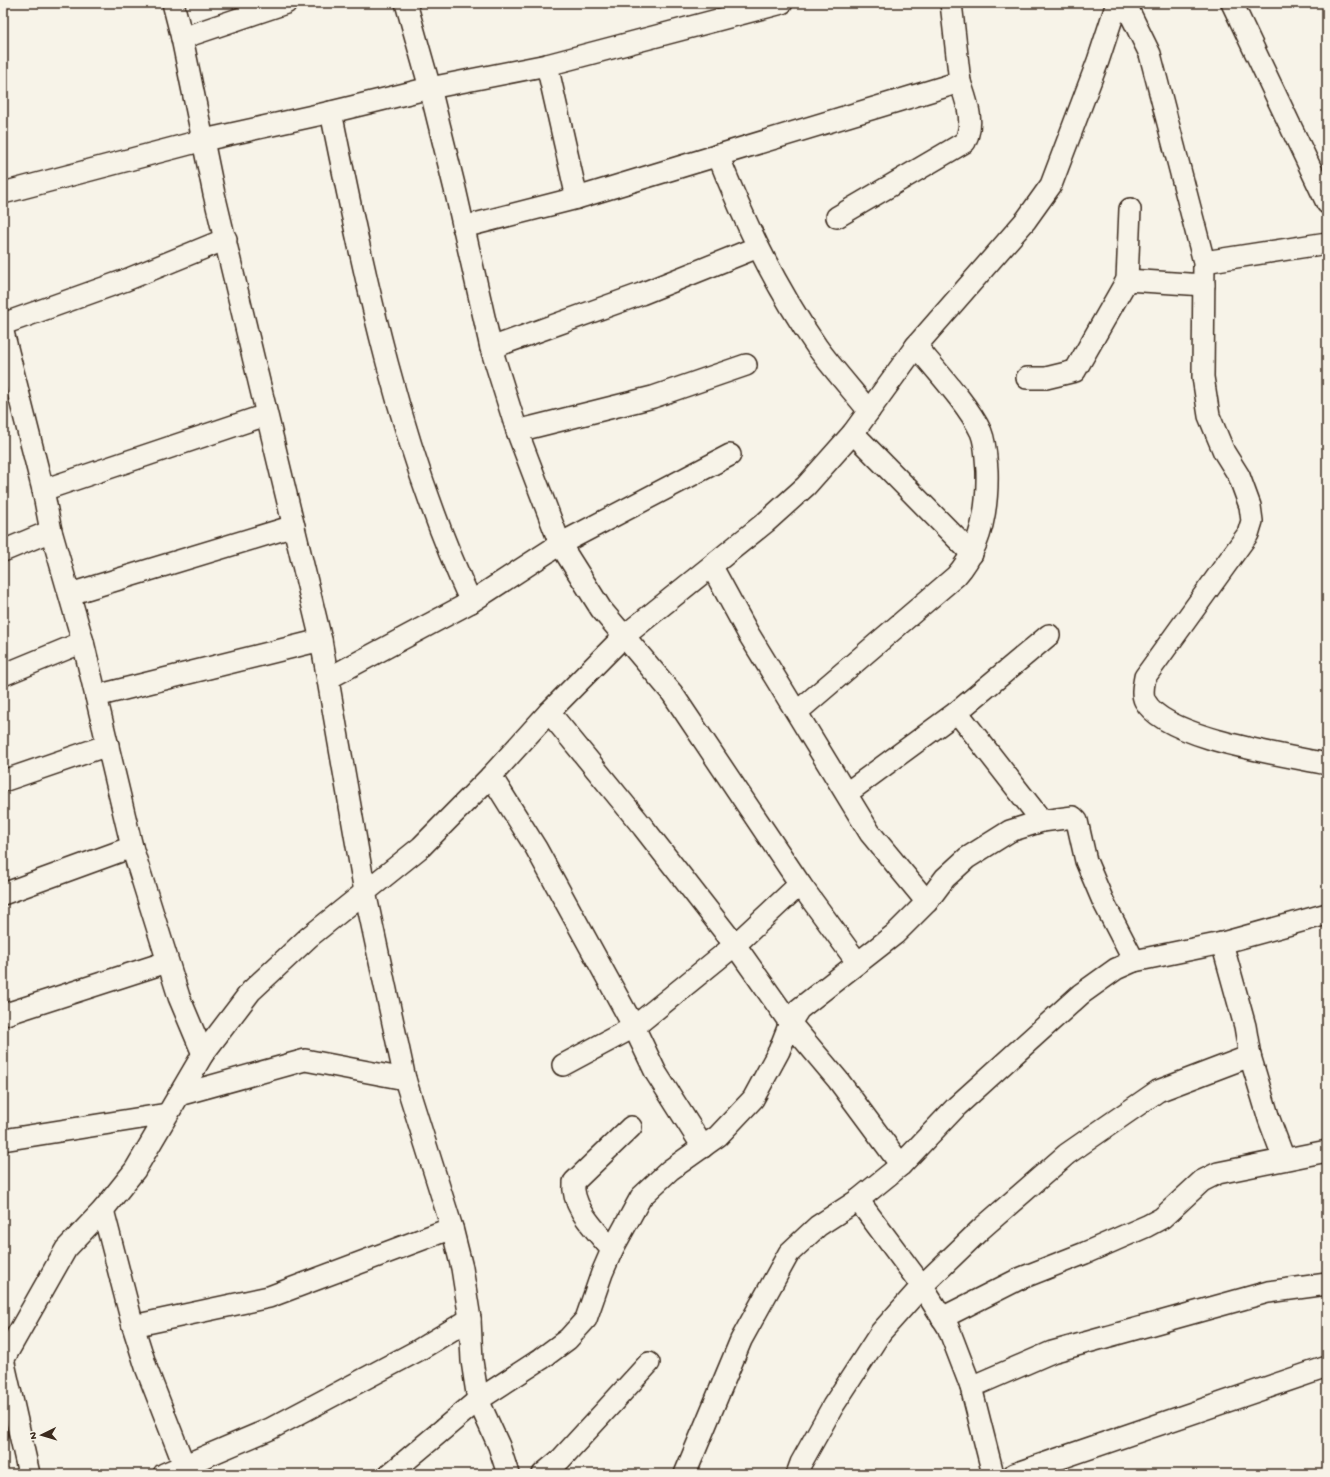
<svg xmlns="http://www.w3.org/2000/svg" width="1330" height="1477" font-family="'Gochi Hand',sans-serif">
  <style>
    .lines { fill: none; stroke-linecap: round; stroke-linejoin: round }
    .minor-casing { stroke: #3b2a1e; stroke-width: 24 }
    .minor { stroke: #f7f3e8; stroke-width: 21 }
  </style>
  <rect width="100%" height="100%" fill="#f7f3e8"/>
  <filter id="ink" filterUnits="userSpaceOnUse"><feTurbulence type="fractalNoise" baseFrequency=".025" numOctaves="2"/><feDisplacementMap in="SourceGraphic" scale="8" xChannelSelector="R" yChannelSelector="G"/><feConvolveMatrix kernelMatrix="1 2 1 2 8 2 1 2 1" color-interpolation-filters="sRGB"/></filter>
  <g filter="url(#ink)">
    <g class="lines">
      <defs>
        <g id="minor">
          <polyline points="173,3 182,38 214,194 321,640 365,892 405,1079 452,1228 462,1268 470,1319 472,1361 478,1400 499,1446 508,1474"/>
          <polyline points="406,3 430,88 455,189 491,348 517,431 560,544 601,609 672,693 800,884 857,962"/>
          <path d="M 1125,3 L 1150,54 L 1204,262 L 1203,377 L 1209,416 L 1224,452 L 1239,476 L 1250,506 L 1252,521 L 1248,534 L 1145,677 C 1144,684 1141,693 1145,701 C 1165,739 1286,755 1327,764"/>
          <polyline points="1232,3 1327,203"/>
          <polyline points="182,38 286,3"/>
          <polyline points="547,65 577,198"/>
          <path d="M 331,112 C 365,279 399,447 471,602"/>
          <path d="M 718,155 C 744,222 776,288 817,347 C 833,369 852,390 869,411"/>
          <polyline points="3,193 204,140 331,112 430,88 547,65 782,3"/>
          <path d="M 837,217 L 965,142 C 975,122 967,103 960,82"/>
          <polyline points="463,227 577,198 960,82 951,3"/>
          <polyline points="1204,262 1327,243"/>
          <polyline points="1127,280 1130,209"/>
          <polyline points="3,324 126,280 226,239"/>
          <polyline points="3,332 43,490 51,531 83,642 132,847 179,997 203,1054"/>
          <polyline points="491,348 641,294 758,247"/>
          <polyline points="1027,378 1046,378 1075,371 1127,280 1204,285"/>
          <polyline points="517,431 653,397 746,365"/>
          <polyline points="853,433 972,554"/>
          <polyline points="43,490 266,415"/>
          <polyline points="3,551 51,531"/>
          <polyline points="712,567 748,633 870,833 927,902"/>
          <polyline points="70,594 294,526"/>
          <polyline points="3,675 83,642"/>
          <polyline points="329,678 471,602 560,544 730,455"/>
          <polyline points="96,696 321,640"/>
          <polyline points="549,712 643,827 735,945 790,1023 838,1080 901,1165"/>
          <path d="M 797,712 L 956,576 C 982,547 988,509 987,471 C 986,458 986,444 981,432 C 969,406 935,369 916,346"/>
          <polyline points="957,712 1049,635"/>
          <polyline points="491,776 536,848 634,1027 656,1073 703,1147"/>
          <polyline points="3,781 108,745"/>
          <polyline points="847,793 957,712 1042,821"/>
          <polyline points="3,894 132,847"/>
          <polyline points="1222,943 1245,1026 1250,1056 1269,1119 1284,1159"/>
          <polyline points="3,1015 167,962"/>
          <polyline points="563,1065 634,1027 735,945 800,884"/>
          <polyline points="179,1095 305,1060 405,1079"/>
          <polyline points="3,1140 167,1114"/>
          <polyline points="858,1200 922,1286 948,1327 971,1387 993,1474"/>
          <polyline points="103,1210 133,1326 147,1370 184,1465"/>
          <path d="M 612,1250 C 597,1231 571,1208 574,1182 L 631,1127"/>
          <polyline points="942,1318 1019,1279 1085,1253 1147,1226 1162,1218 1202,1181 1218,1173 1327,1151"/>
          <polyline points="133,1326 269,1297 452,1228"/>
          <polyline points="3,1359 29,1474"/>
          <polyline points="3,1360 66,1249 103,1210 135,1170 203,1054 251,991 309,937 421,847 491,776 549,712 623,637 766,522 806,486 853,433 916,346 1026,220 1051,185 1098,61 1117,3"/>
          <polyline points="971,1387 1052,1352 1268,1292 1327,1284"/>
          <polyline points="164,1474 270,1429 417,1351 470,1319"/>
          <polyline points="390,1474 478,1400 541,1359 568,1339 586,1319 602,1273 612,1250 641,1197 670,1170 718,1136 753,1099 779,1051 790,1023 799,1009 895,934 927,902 945,878 967,858 1010,831 1042,821 1073,817 1077,821 1086,861 1103,901 1134,961"/>
          <polyline points="543,1474 561,1459 649,1363"/>
          <polyline points="685,1474 741,1340 789,1253 818,1226 858,1200 901,1165 957,1106 1081,994 1116,969 1134,961 1222,943 1327,914"/>
          <polyline points="797,1474 801,1463 833,1406 881,1332 922,1286 981,1229 1067,1154 1158,1091 1250,1056"/>
          <polyline points="1014,1474 1327,1367"/>
        </g>
      </defs>
      <use href="#minor" class="minor-casing"/>
      <use href="#minor" class="minor"/>
    </g>
  </g>
  <rect width="1330" height="1477" fill="none" stroke="#f7f3e8" stroke-width="16"/>
  <rect x="8" y="8" width="1314" height="1461" fill="none" stroke="#3b2a1e" stroke-width="1.5" filter="url(#ink)"/>
  <g transform="translate(42 1435) rotate(265)" stroke="#f7f3e8" stroke-width="3" paint-order="stroke">
  <path d="M0-3L7 15L0 10L-7 15Z" fill="#3b2a1e"/>
  <text y="-6" font-size="11" font-weight="bold" text-anchor="middle" fill="#3b2a1e">N</text>
  </g>
</svg>
